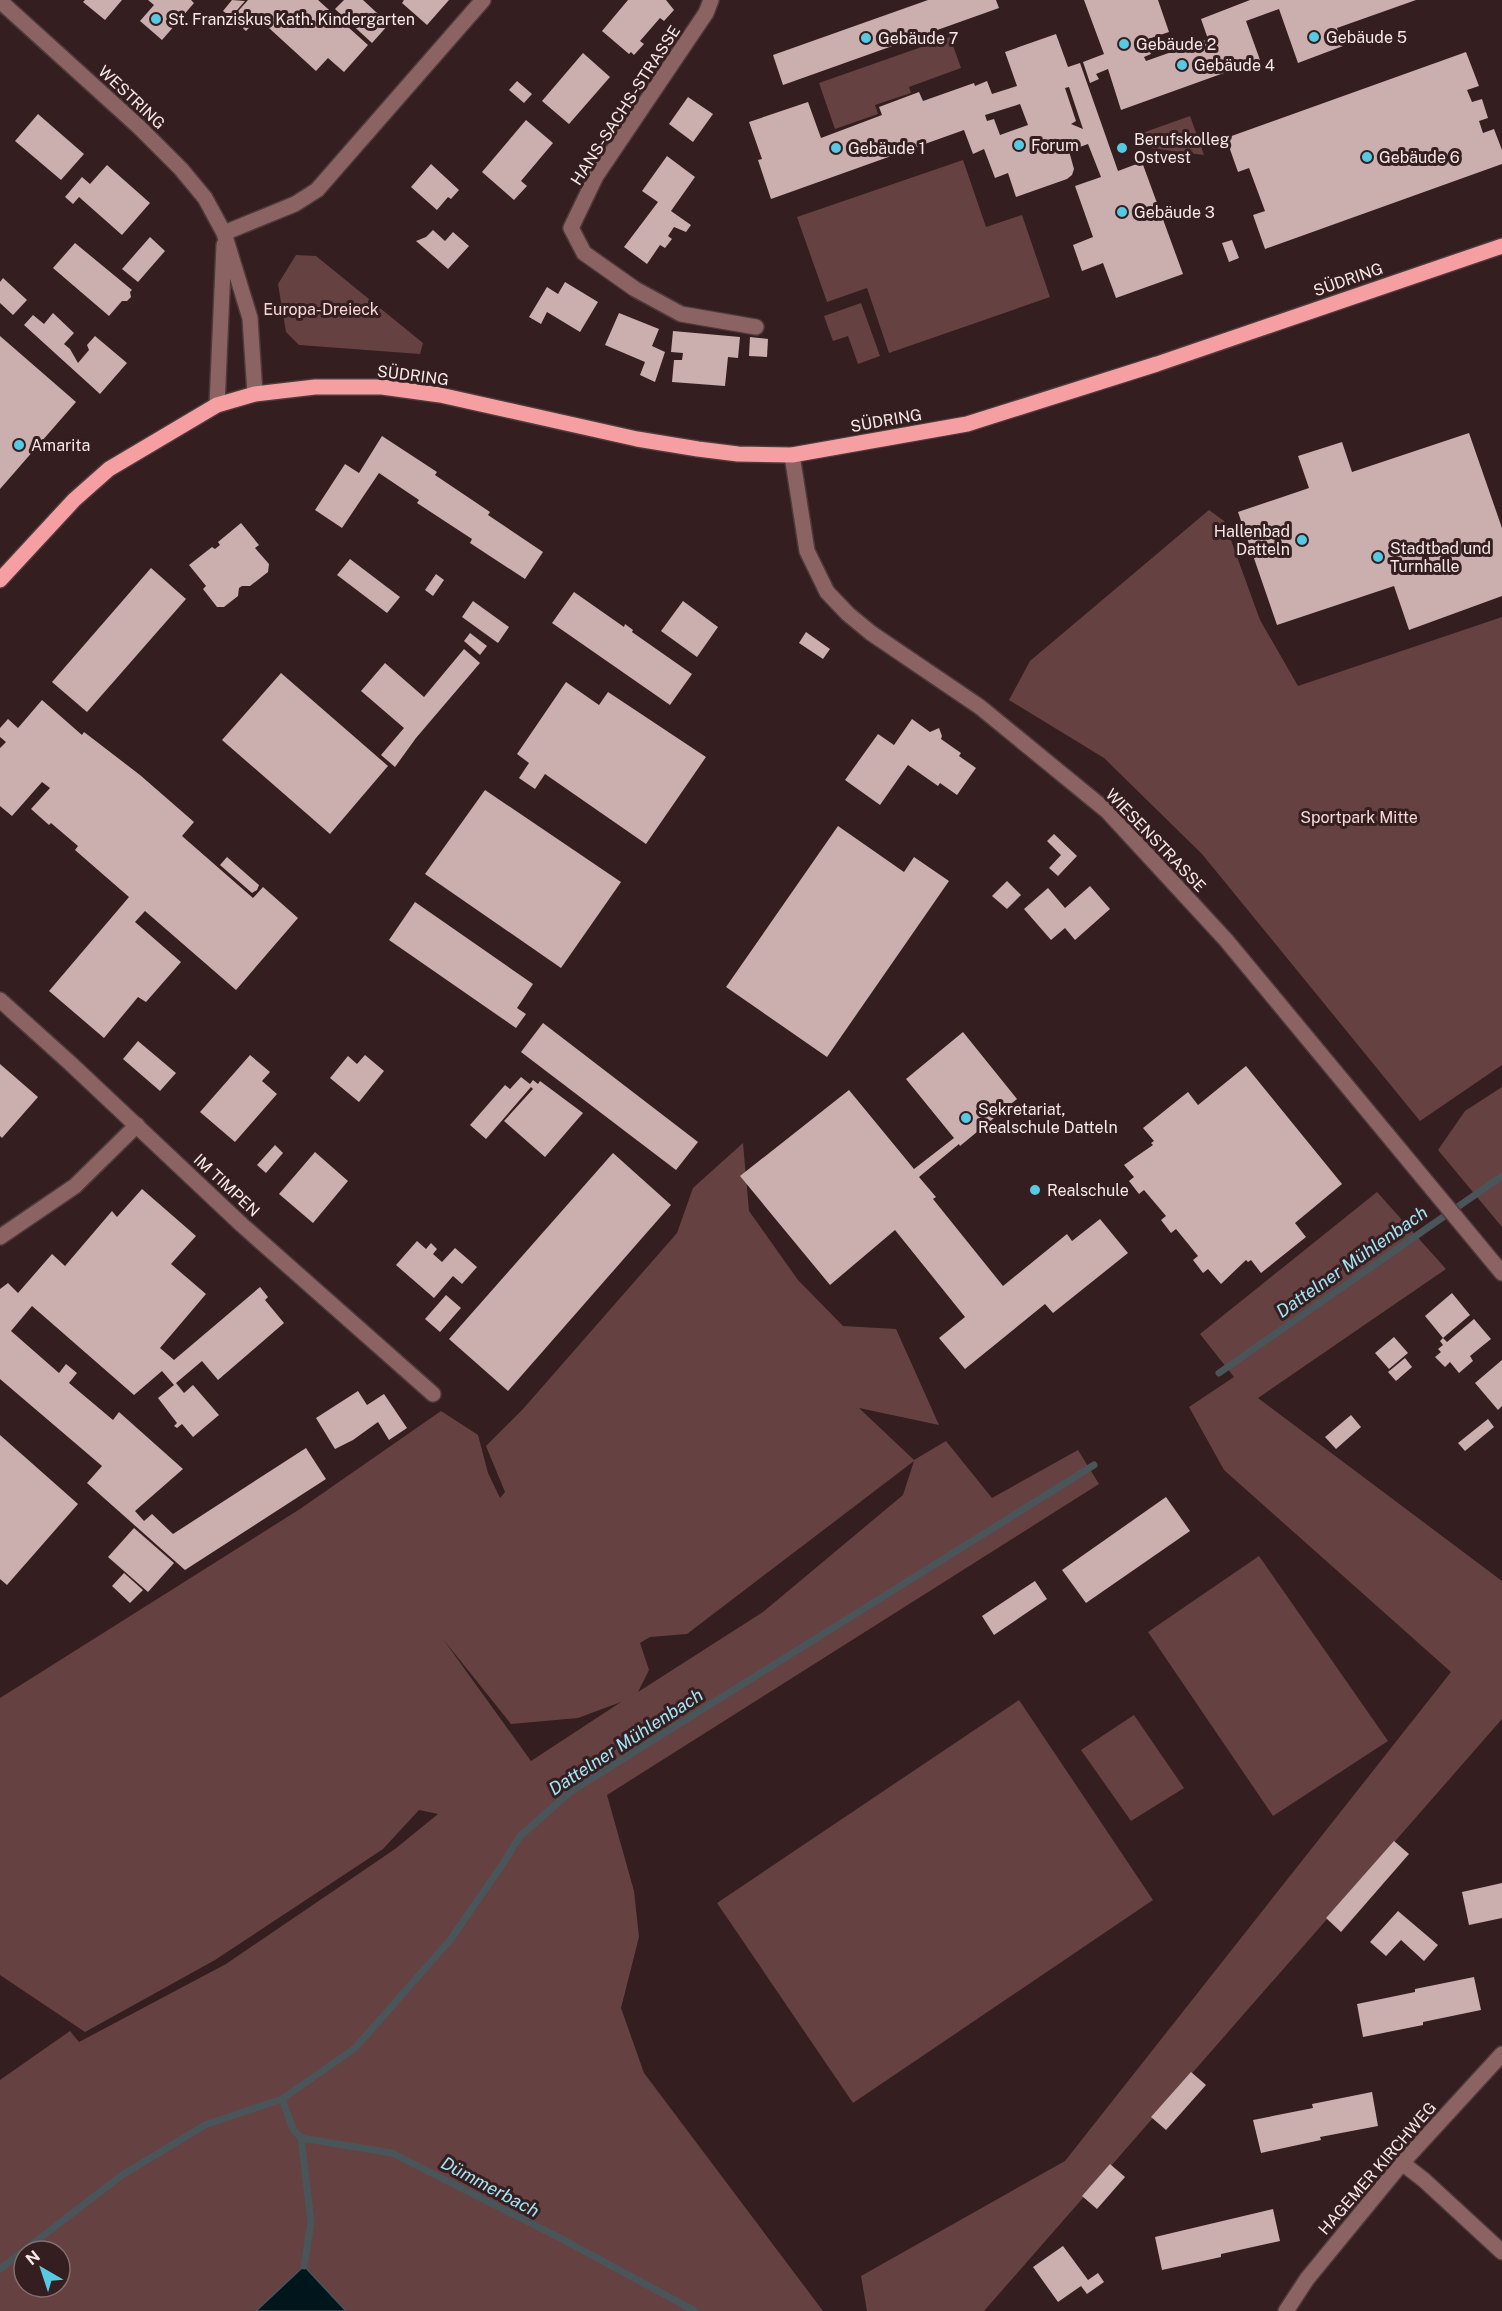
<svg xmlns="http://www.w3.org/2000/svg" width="1502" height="2311" font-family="'Public Sans',sans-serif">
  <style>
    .green { fill: #664142; fill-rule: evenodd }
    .water { fill: #00161d; stroke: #4a555a; stroke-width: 1.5 }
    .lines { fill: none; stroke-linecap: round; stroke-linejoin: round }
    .stream { stroke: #4a555a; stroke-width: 7 }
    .building { fill: #cbaeae; fill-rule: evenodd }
    .minor-casing { stroke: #4f3a3b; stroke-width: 18 }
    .major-casing { stroke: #4f3a3b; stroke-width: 18 }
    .minor { stroke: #8c6363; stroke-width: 15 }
    .major { stroke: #f59fa2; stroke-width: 15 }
    .poi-dot { fill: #58c9e3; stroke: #341e1f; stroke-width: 2 }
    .labels { text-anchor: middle; stroke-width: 6; stroke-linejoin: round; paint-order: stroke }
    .poi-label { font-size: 16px; fill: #f8e8e8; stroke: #341e1f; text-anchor: start }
    .street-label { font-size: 16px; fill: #f8e8e8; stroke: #341e1f }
    .park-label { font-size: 16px; fill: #f8d8d8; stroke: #341e1f }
    .water-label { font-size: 18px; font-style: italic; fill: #a1e6f8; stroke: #341e1f }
  </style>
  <rect width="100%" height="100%" fill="#341e1f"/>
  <g class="green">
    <polygon points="950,37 961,68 909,87 911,93 875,105 878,114 835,129 819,83"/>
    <polygon points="1190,116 1204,155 1150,148 1145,132"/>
    <polygon points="963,160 986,227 1022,215 1050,297 889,353 867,288 827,302 797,217"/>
    <polygon points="296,255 316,256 423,343 420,354 299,345 286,332 278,284"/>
    <polygon points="861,303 880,356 858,364 848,336 833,341 824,316"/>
    <polygon points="1209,510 1224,521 1260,620 1298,686 1502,617 1502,1065 1420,1121 1202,854 1104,758 1009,700 1030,661"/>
    <polygon points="1502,1087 1502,1227 1438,1150 1465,1111"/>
    <path d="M 743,1143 L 749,1211 L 798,1280 L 843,1326 L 896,1329 L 939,1425 L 859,1408 L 914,1460 L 946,1441 L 992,1498 L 1078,1450 L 1099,1484 L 607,1795 L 634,1891 L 639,1937 L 621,2008 L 644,2073 L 823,2311 L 0,2311 L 0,2080 L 70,2031 L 79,2042 L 226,1964 L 395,1849 L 438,1814 L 419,1810 L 383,1849 L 215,1960 L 85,2032 L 0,1975 L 0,1698 L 300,1509 L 441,1411 L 478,1435 L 488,1473 L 500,1498 L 505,1492 L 486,1446 L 523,1409 L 677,1233 L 693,1188 ZM 914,1461 L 903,1495 L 763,1612 L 638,1692 L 649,1670 L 640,1643 L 650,1637 L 687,1634 ZM 443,1639 L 511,1724 L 578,1718 L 621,1702 L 531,1761 ZM 24,2251 L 60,2251 L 60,2287 L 24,2287 Z"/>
    <polygon points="1377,1192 1446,1269 1258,1398 1502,1581 1502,1719 984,2311 867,2311 861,2276 1065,2161 1451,1672 1224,1470 1189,1407 1234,1377 1200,1334"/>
    <polygon points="1259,1556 1388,1741 1273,1816 1148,1632"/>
    <polygon points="1019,1700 1153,1900 853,2103 717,1903"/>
    <polygon points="1134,1715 1184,1788 1131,1821 1081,1750"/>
  </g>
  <polygon class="water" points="304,2266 346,2311 256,2311"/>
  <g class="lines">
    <g class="stream">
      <polyline points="1219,1373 1502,1176"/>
      <polyline points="282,2099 293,2129 301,2138 392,2153 560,2238 695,2311"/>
      <polyline points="301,2138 311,2222 304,2266"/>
      <polyline points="0,2269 122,2175 205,2125 282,2099 355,2048 450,1940 502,1865 520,1836 570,1792 1094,1465"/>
    </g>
  </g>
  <g class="building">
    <polygon points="85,0 122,0 105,20 83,2"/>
    <polygon points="148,0 191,0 194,3 182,17 175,11 168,18 176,24 162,40 140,21 154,5"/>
    <polygon points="232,0 245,1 231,17 223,11"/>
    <polygon points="248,0 318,0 368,45 344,72 328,58 316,71 258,18 246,31 232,18"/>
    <polygon points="344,0 363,0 389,24 372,43 335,9"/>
    <polygon points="404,0 449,0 427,25 402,3"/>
    <polygon points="628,0 666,0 674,10 664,21 660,18 640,41 644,44 634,55 631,52 629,54 602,31"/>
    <polygon points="928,0 996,0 999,8 783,85 773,55"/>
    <polygon points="1084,0 1158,0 1169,32 1145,40 1151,54 1144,57 1146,61 1208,39 1201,19 1250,0 1416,0 1337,28 1343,46 1298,63 1279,9 1246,21 1260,60 1121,110 1108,69 1096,74 1099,79 1090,83 1083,62 1104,54"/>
    <path d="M 1056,34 L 1068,67 L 1080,63 L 1118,171 L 1142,162 L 1183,274 L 1116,298 L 1103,263 L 1082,271 L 1073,245 L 1093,237 L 1075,186 L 1101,177 L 1088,144 L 1069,151 L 1074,169 L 1072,175 L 1067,179 L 1016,197 L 1008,173 L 995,178 L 984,149 L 973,154 L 964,130 L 771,199 L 758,160 L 762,159 L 749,122 L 808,102 L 821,138 L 882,115 L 879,107 L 919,92 L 923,101 L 974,83 L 975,86 L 987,81 L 992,94 L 1017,86 L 1005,52 ZM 1069,87 L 1083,129 L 1071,124 L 1076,121 L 1065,88 ZM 1020,104 L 1028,125 L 1000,135 L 994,119 L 987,121 L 985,115 Z"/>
    <polygon points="1466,52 1479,86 1467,90 1472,102 1482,99 1488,118 1479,121 1483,133 1494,129 1502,150 1502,164 1265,249 1253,215 1265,211 1249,168 1238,172 1226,138"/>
    <polygon points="583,53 610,77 569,124 542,101"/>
    <polygon points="517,81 532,94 524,103 509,90"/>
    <polygon points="688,97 713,114 693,142 669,124"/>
    <polygon points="38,114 84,154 61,180 15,141"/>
    <polygon points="526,120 553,143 521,181 527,186 514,200 482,172"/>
    <polygon points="667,156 695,177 671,211 691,225 686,232 674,227 668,236 672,239 665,248 660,245 647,264 624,247 658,202 642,191"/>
    <polygon points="431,164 459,190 451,199 448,197 437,210 411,187"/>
    <polygon points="107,165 150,203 122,235 79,197 73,204 65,197 82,177 90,184"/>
    <polygon points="433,230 445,241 453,232 469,246 448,269 416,241 426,237"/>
    <polygon points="150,237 165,251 138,282 122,269"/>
    <polygon points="1232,240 1239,258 1229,262 1222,243"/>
    <polygon points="75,243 132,290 130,292 131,297 127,301 122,301 109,316 53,268"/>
    <polygon points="3,278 27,300 13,315 0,303 0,282"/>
    <polygon points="565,282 598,302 580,332 547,312 541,324 529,317 547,287 558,294"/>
    <polygon points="53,313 74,333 64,344 70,349 78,363 89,350 87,345 95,336 127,363 100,394 24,325 33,315 44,324"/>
    <polygon points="619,313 659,329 652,346 665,352 655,382 640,375 645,362 605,345"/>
    <polygon points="673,331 740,337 738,358 728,357 725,386 672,382 674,360 682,360 683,353 671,352"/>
    <polygon points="0,336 76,402 0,489"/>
    <polygon points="750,337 768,339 767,357 749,356"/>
    <polygon points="1469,433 1502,528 1502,596 1409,630 1394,586 1277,625 1238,512 1309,488 1298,456 1342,442 1352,472"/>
    <polygon points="382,436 437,472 435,475 490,512 488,515 543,552 525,579 470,543 472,539 417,503 419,500 379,473 342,528 315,510 345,464 359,473"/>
    <polygon points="241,523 259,545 255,548 269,564 268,572 250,586 242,586 239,588 238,596 224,607 217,607 203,589 206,586 189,565 212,547 215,549 220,545 218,542"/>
    <polygon points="350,559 400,597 387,613 337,575"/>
    <polygon points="151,568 186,599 87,712 52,682"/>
    <polygon points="436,574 444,580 433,596 425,590"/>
    <polygon points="574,592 624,627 625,624 633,630 632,632 692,674 670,705 552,623"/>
    <polygon points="473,601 509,627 498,643 462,617"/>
    <polygon points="683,601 718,627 697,657 661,631"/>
    <polygon points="806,632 830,649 823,659 799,643"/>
    <polygon points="470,633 487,646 480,655 464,641"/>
    <polygon points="464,649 480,663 416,738 395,767 381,755 404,728 361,691 385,663 424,697"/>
    <polygon points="281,673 388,766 330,834 222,740"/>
    <polygon points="566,682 599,705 608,692 706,757 646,844 545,774 535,789 519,778 529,763 517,754"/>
    <polygon points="42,700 82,735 84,732 140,775 194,822 182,836 253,898 263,887 298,918 236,990 145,911 135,922 181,962 146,1002 138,997 104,1038 49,991 129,897 75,850 78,846 51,823 49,825 31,809 50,788 42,782 12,816 0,806 0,748 6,742 0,737 0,728 8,719 18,728"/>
    <polygon points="912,719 930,732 939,728 942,736 941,739 961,753 959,756 976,768 957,795 940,783 938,786 908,765 880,805 845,780 878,734 894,745"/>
    <polygon points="485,790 621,882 561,968 425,874"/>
    <polygon points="838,826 904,872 914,857 949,881 827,1057 726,987"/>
    <polygon points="1054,834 1077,856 1058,876 1049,868 1061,855 1047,841"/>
    <polygon points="227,857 259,885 257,890 252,893 220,865"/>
    <polygon points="1007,881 1021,895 1007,909 992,896"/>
    <polygon points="1090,886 1110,909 1075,940 1065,928 1051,940 1024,909 1048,888 1065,908"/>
    <polygon points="415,902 533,984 517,1008 526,1014 516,1028 389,940"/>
    <polygon points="543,1023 698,1142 676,1170 521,1052"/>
    <polygon points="963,1032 1017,1099 960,1146 959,1144 919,1177 936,1197 933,1199 1003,1286 1067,1234 1072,1241 1100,1219 1128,1253 1053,1313 1045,1304 965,1369 939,1338 965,1317 895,1230 830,1285 740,1176 849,1090 914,1169 954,1138 906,1079"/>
    <polygon points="138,1041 176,1073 160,1091 123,1059"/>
    <polygon points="250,1055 270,1072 262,1081 277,1094 235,1142 200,1112"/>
    <polygon points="365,1055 384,1071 359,1102 330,1078 348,1056 357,1064"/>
    <polygon points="0,1064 38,1097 2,1138 0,1136"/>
    <polygon points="1246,1066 1342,1184 1295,1223 1306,1237 1261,1273 1251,1260 1248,1262 1246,1260 1221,1284 1208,1269 1203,1273 1193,1260 1198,1256 1176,1229 1171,1233 1161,1220 1166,1216 1144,1190 1139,1194 1129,1181 1134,1177 1124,1165 1153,1145 1151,1143 1154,1141 1143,1128 1188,1092 1198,1105"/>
    <polygon points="521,1077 530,1084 533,1080 538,1084 540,1081 583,1113 545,1157 504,1121 533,1089 531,1087 486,1139 470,1125 505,1085 510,1089"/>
    <polygon points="275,1145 283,1153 266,1173 257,1165"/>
    <polygon points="315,1152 348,1181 313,1223 279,1194"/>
    <polygon points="613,1153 671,1205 508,1391 449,1339"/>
    <polygon points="142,1189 196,1236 171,1264 206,1294 160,1348 174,1360 260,1287 268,1297 265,1300 284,1323 218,1380 202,1361 176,1383 184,1393 193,1385 219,1415 193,1437 182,1424 177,1428 174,1426 177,1423 158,1398 174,1385 162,1371 134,1395 32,1306 11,1331 59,1373 66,1364 77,1373 69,1383 113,1420 119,1412 183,1469 135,1511 144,1521 152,1514 173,1534 306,1448 326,1479 185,1570 87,1483 102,1466 0,1379 0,1289 8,1283 18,1293 52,1254 65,1266 112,1211 117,1217"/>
    <polygon points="417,1241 426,1249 431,1243 437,1249 433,1254 442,1262 455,1248 477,1267 462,1284 453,1276 434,1298 396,1265"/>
    <polygon points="1452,1293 1470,1315 1443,1338 1425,1316"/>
    <polygon points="446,1295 461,1308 440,1332 425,1319"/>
    <polygon points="1474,1319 1491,1339 1470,1356 1473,1361 1459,1373 1450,1362 1445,1367 1435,1357 1441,1352 1438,1349 1443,1345 1440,1341 1443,1338 1447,1342"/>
    <polygon points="1394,1337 1408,1353 1389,1369 1375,1353"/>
    <polygon points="1405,1358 1412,1367 1396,1381 1388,1372"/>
    <polygon points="1502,1360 1502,1406 1498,1410 1475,1383"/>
    <polygon points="358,1391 367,1405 384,1394 407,1428 389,1440 378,1422 353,1440 335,1449 316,1418"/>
    <polygon points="1351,1415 1361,1427 1336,1449 1325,1437"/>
    <polygon points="1488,1419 1494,1427 1465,1451 1458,1443"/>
    <polygon points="0,1435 78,1504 7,1585 0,1579"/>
    <polygon points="1166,1497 1190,1531 1086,1603 1062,1570"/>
    <polygon points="134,1528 174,1563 148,1592 108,1557"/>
    <polygon points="124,1573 143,1590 130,1603 112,1586"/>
    <polygon points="1035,1581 1047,1599 994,1635 982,1616"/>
    <polygon points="1394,1841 1409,1854 1341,1932 1326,1918"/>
    <polygon points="1502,1883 1502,1918 1469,1925 1462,1892"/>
    <polygon points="1398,1911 1438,1945 1424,1961 1401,1940 1386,1956 1370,1942"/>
    <polygon points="1474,1977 1481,2010 1423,2022 1423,2025 1363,2037 1357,2004 1415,1992 1415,1989"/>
    <polygon points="1191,2072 1206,2085 1166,2130 1151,2117"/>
    <polygon points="1372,2092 1378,2126 1320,2137 1321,2140 1261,2153 1253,2120 1313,2108 1312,2104"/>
    <polygon points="1110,2164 1125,2177 1097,2209 1082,2196"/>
    <polygon points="1273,2209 1280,2241 1221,2254 1221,2257 1162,2270 1155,2237"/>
    <polygon points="1063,2246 1088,2280 1098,2273 1104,2282 1087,2294 1081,2286 1058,2302 1033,2267"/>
  </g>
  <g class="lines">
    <defs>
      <g id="minor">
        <polyline points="711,0 706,13 596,176 571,228 584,253 635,289 681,314 756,327"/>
        <polyline points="0,1 138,126 181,169 205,198 224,233 250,318 255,394"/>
        <polyline points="224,233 295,204 317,190 483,0"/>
        <polyline points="217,405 224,245"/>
        <polyline points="792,455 807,551 827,592 848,614 871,633 980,707 1107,811 1226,940 1502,1273"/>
        <polyline points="0,1000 70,1063 242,1225 433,1394"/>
        <polyline points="0,1237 75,1186 137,1125"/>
        <polyline points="1402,2163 1424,2180 1502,2252"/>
        <polyline points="1286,2311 1307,2279 1402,2163 1502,2054"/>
      </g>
      <polyline id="major" points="0,580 74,500 109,469 217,405 255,394 315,387 382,387 440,395 637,439 698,449 738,454 792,455 967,424 1157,364 1502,246"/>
    </defs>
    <use href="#minor" class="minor-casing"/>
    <use href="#major" class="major-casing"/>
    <use href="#minor" class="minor"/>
    <use href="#major" class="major"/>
  </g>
  <g class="poi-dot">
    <circle cx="156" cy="19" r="6"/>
    <circle cx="1314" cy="37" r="6"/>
    <circle cx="866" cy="38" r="6"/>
    <circle cx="1124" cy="44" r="6"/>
    <circle cx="1182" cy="65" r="6"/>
    <circle cx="1019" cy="145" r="6"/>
    <circle cx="836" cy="148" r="6"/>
    <circle cx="1122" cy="148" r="6"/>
    <circle cx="1367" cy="157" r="6"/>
    <circle cx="1122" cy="212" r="6"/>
    <circle cx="19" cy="445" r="6"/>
    <circle cx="1302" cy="540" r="6"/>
    <circle cx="1378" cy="557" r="6"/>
    <circle cx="966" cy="1118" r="6"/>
    <circle cx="1035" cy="1190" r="6"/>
  </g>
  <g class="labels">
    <g class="poi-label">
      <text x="168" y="25">St. Franziskus Kath. Kindergarten</text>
      <text x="1326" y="43">Gebäude 5</text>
      <text x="878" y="44">Gebäude 7</text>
      <text x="1136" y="50">Gebäude 2</text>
      <text x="1194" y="71">Gebäude 4</text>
      <text x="1134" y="145">Berufskolleg<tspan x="1134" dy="18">Ostvest</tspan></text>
      <text x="1031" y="151">Forum</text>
      <text x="848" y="154">Gebäude 1</text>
      <text x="1379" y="163">Gebäude 6</text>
      <text x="1134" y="218">Gebäude 3</text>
      <text x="31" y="451">Amarita</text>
      <text x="1290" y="537" text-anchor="end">Hallenbad<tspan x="1290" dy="18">Datteln</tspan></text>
      <text x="1390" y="554">Stadtbad und<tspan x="1390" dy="18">Turnhalle</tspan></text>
      <text x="978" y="1115">Sekretariat,<tspan x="978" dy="18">Realschule Datteln</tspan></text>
      <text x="1047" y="1196">Realschule</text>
    </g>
    <g class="street-label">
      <text transform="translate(132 97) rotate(43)" y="6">WESTRING</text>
      <text transform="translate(625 105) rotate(-57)" y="6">HANS-SACHS-STRASSE</text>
      <text transform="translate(1348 279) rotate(-19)" y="6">SÜDRING</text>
      <text transform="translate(413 375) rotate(7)" y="6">SÜDRING</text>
      <text transform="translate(886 420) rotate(-10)" y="6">SÜDRING</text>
      <text transform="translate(1156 840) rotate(46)" y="6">WIESENSTRASSE</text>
      <text transform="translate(227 1185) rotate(43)" y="6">IM TIMPEN</text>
      <text transform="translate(1377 2168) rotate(-49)" y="6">HAGEMER KIRCHWEG</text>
    </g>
    <g class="park-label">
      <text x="321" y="315">Europa-Dreieck</text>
      <text x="1359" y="823">Sportpark Mitte</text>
    </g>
    <g class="water-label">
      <text transform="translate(1352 1262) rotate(-35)" y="6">Dattelner Mühlenbach</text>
      <text transform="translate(626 1742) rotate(-33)" y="6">Dattelner Mühlenbach</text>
      <text transform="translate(490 2187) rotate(28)" y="6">Dümmerbach</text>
    </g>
  </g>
  <g transform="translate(42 2269) rotate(321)"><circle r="28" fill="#341e1f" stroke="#826f6f" stroke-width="1.5"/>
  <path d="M0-4.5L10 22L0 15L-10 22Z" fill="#58c9e3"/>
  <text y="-9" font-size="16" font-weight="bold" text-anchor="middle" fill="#f8e8e8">N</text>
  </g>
</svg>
